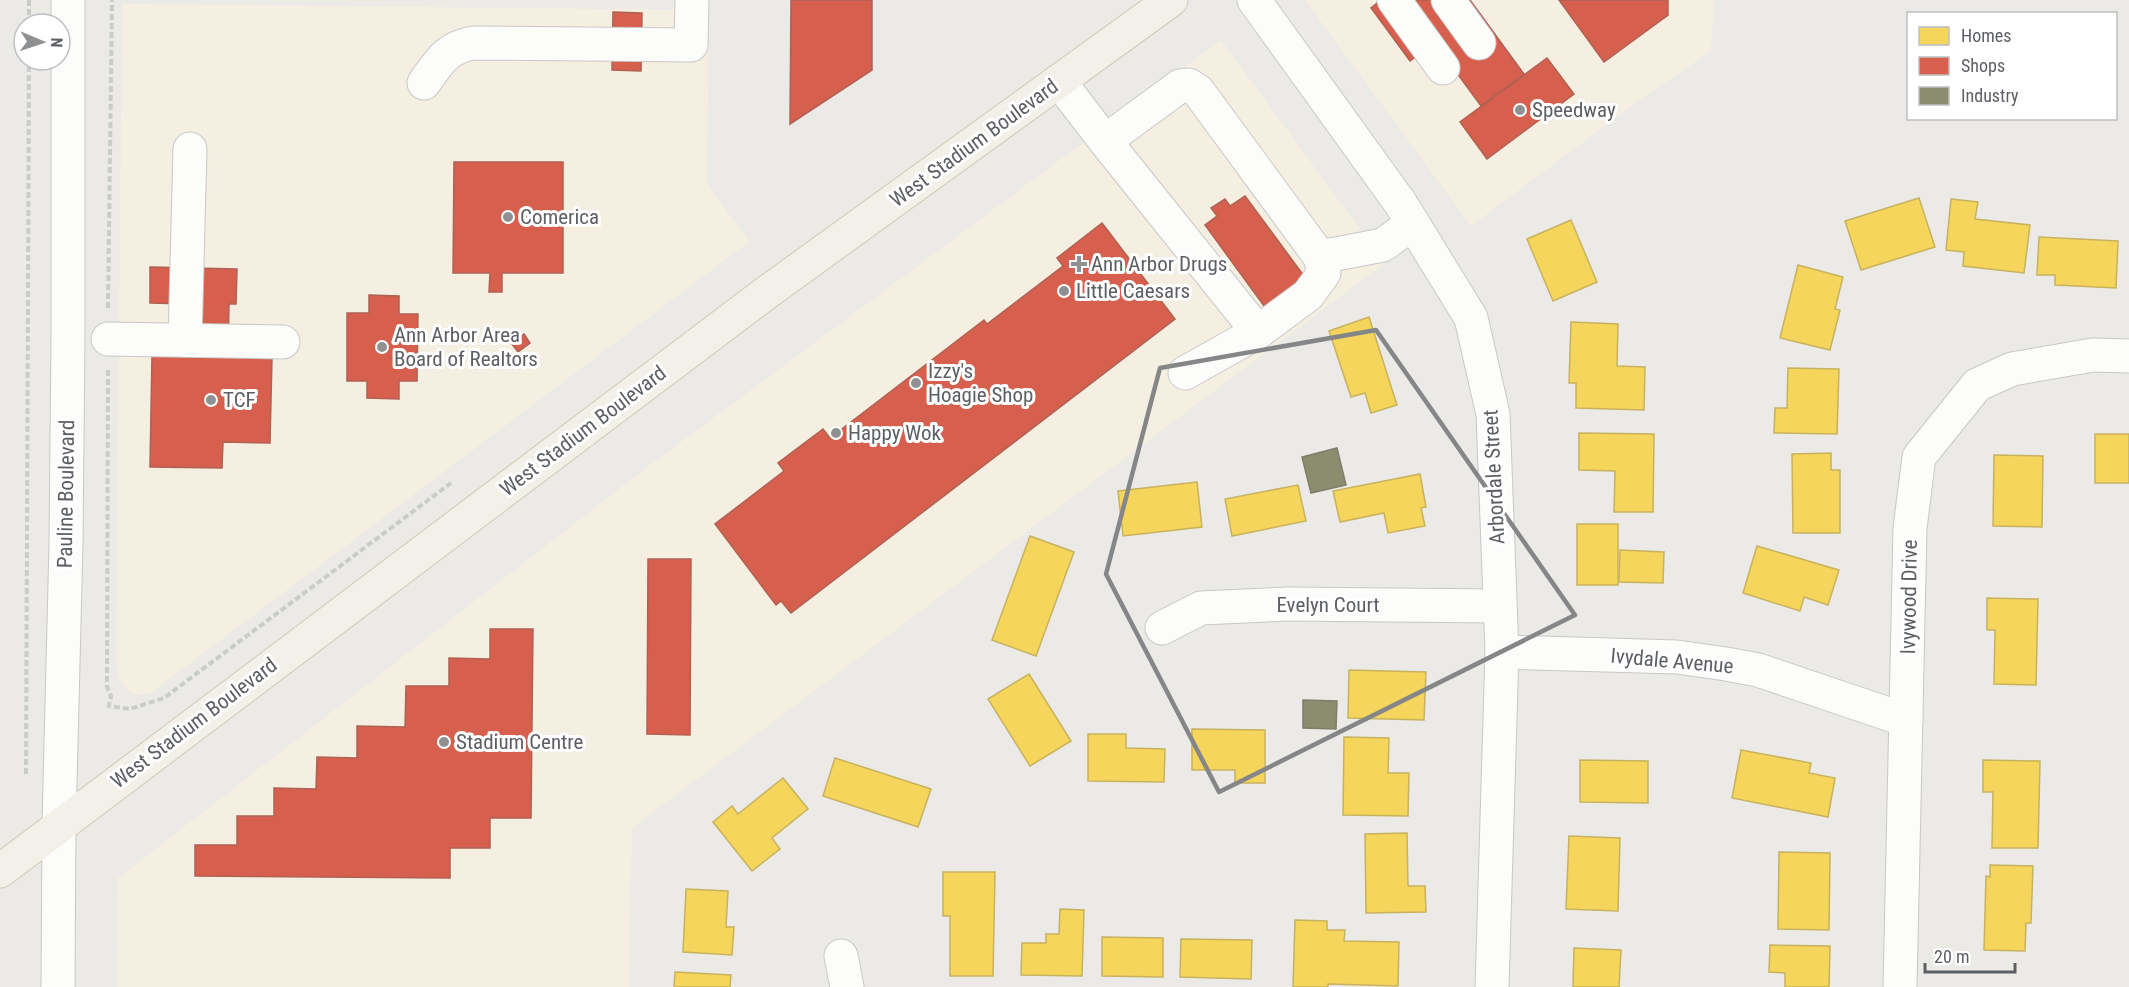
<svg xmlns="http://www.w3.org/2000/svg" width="2129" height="987" font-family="'Roboto Condensed',sans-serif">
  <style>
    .commercial { fill: #f4efe0 }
    .homes { fill: #f6d55c; stroke: #c8b25e; stroke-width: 1.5 }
    .shops { fill: #d6604d; stroke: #b16054; stroke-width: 1.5 }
    .industry { fill: #8c8c6e; stroke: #7e7e6b; stroke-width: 1.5 }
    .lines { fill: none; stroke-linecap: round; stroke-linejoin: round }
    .minor-casing { stroke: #c8c8c8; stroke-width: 35 }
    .major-casing { stroke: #d1c9b6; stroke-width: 35 }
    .path { stroke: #c8ccca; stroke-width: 4; stroke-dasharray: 6 3; stroke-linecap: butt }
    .minor { stroke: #fcfcfb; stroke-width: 33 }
    .major { stroke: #f2f0e8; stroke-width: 33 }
    .marked { fill: none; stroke: #848688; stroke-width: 4.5; stroke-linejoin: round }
    .poi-dot { fill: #8e9091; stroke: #fff; stroke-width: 2 }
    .labels { text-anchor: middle; stroke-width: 6; stroke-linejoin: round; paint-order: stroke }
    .poi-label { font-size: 21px; fill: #5c5f63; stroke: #fff; text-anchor: start }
    .street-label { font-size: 21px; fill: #5c5f63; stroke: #fff }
  </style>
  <rect width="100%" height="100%" fill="#ebeae6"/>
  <g class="commercial">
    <polygon points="1305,0 1714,0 1711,51 1633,105 1471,226"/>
    <polygon points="122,4 709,10 707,183 749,242 152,692 142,695 132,694 126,688 120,680 116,661"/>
    <polygon points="1221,40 1385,263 632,828 629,987 117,987 118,878 634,477"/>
  </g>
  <g class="homes">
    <polygon points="1919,198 1935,247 1861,270 1845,221"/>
    <polygon points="1951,199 1978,202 1975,219 2030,225 2024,273 1963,266 1964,252 1946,250"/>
    <polygon points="1571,220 1597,282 1553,301 1527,239"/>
    <polygon points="2039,237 2118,241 2116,288 2055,285 2055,275 2037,275"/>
    <polygon points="1798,265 1843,277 1835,309 1840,310 1830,350 1780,338"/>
    <polygon points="1369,317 1397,405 1371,413 1365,393 1351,397 1329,331"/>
    <polygon points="1571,322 1618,324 1617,366 1645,367 1644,410 1576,408 1576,383 1569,383"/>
    <polygon points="1788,368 1839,369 1837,434 1774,433 1775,408 1787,408"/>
    <polygon points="1579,433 1654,434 1653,512 1614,512 1615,471 1579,470"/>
    <rect x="2095" y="434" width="34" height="49"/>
    <polygon points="1831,453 1831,470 1840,470 1840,533 1793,533 1792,454"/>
    <polygon points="1994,455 2043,456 2042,527 1993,526"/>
    <polygon points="1420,474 1426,507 1421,508 1425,526 1388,533 1384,513 1340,522 1333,491"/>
    <polygon points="1197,482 1202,527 1123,536 1118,491"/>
    <polygon points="1298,485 1306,521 1232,536 1225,499"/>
    <rect x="1577" y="524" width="41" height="61"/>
    <polygon points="1030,536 1074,552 1036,656 992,640"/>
    <polygon points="1757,546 1839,570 1828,605 1804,597 1800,611 1743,593"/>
    <polygon points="1620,550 1664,552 1663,583 1619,582"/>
    <polygon points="1987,598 2038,599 2036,685 1994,684 1995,630 1987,630"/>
    <polygon points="1349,670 1426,672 1424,720 1348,718"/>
    <polygon points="1029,674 1071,741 1030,766 988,699"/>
    <polygon points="1192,729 1265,730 1265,783 1235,783 1235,770 1192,770"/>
    <polygon points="1088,734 1126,734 1126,748 1165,749 1164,782 1088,781"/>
    <polygon points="1344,737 1389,738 1388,773 1409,773 1408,816 1343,815"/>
    <polygon points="1741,750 1811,763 1809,773 1835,778 1828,817 1732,798"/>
    <polygon points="835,758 931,789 918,827 823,796"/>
    <polygon points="1580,760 1648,761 1648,803 1580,802"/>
    <polygon points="1983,760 2040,761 2038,848 1992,848 1993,792 1983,792"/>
    <polygon points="783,778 808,809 772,838 780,849 752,871 713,822 732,806 738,814"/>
    <polygon points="1407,833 1408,886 1425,886 1426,912 1366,913 1365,834"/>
    <polygon points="1569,836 1620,838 1618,911 1566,909"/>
    <polygon points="1779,852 1830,853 1829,930 1778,929"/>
    <polygon points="1990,865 2033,866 2031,923 2026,923 2025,951 1984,950 1986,876 1990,877"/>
    <polygon points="943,872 995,872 993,976 950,976 950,916 943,916"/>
    <polygon points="686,889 728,891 726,927 734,927 732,955 683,952"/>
    <polygon points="1060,909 1084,910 1082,976 1021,975 1022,943 1046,943 1046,934 1059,934"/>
    <polygon points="1295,920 1327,921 1327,930 1345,930 1344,941 1399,942 1398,986 1328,984 1328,987 1293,987"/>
    <polygon points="1102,937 1163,938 1163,977 1102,976"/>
    <polygon points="1181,939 1252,940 1251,979 1180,977"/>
    <polygon points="1770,945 1830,946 1829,987 1785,987 1785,973 1769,972"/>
    <polygon points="1574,948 1621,950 1619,987 1573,987"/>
    <polygon points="675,972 731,975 730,987 674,987"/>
  </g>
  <g class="shops">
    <polygon points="791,0 872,0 872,70 790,124"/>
    <polygon points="1381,0 1470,0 1524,74 1481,106 1435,43 1410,61 1371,8"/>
    <polygon points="1559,0 1668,0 1668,15 1604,62"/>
    <polygon points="613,12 642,13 641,71 612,70"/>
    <polygon points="1547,58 1574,94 1487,159 1460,122"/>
    <polygon points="454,162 563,162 563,273 502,273 502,292 489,292 490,273 453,273"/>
    <polygon points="1245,196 1307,280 1267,310 1205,225 1217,216 1211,208 1225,199 1230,206"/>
    <polygon points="1102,223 1175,319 791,613 781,601 776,605 715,524 784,471 778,463 823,429 830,438 984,320 987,324 1063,266 1057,258"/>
    <polygon points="150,267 237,269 236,304 229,304 228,356 190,356 191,304 150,303"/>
    <polygon points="369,295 399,296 399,314 418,314 417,381 399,381 399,399 367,398 367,381 347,381 347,313 369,313"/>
    <polygon points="524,334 530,343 518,352 511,343"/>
    <polygon points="152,355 272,357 270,443 223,442 222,468 150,467"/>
    <polygon points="648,559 691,559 690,735 647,734"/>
    <polygon points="490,629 533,629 531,818 490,818 490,848 450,848 450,878 195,876 195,845 237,845 237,816 274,816 274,788 316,789 317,757 357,758 357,726 405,727 406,686 449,686 449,658 490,659"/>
  </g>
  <g class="industry">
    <polygon points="1337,448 1346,485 1311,493 1302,457"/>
    <polygon points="1303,700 1337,701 1336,729 1303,728"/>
  </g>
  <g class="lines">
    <defs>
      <g id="minor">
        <polyline points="1254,0 1401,204 1471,318 1493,414 1502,652 1492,987"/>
        <polyline points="1394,0 1443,68"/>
        <polyline points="1448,0 1479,43"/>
        <polyline points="1059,81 1105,141 1258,332 1308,295 1324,273 1320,257 1198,91 1189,85 1180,86 1105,141"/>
        <path d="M 424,83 C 439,62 446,48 473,43 L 691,45 L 692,0"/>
        <polyline points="1320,257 1383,245 1413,223"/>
        <polyline points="108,339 283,342"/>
        <polyline points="185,340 190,149"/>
        <polyline points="1185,373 1258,332"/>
        <polyline points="1162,628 1201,608 1288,604 1499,606"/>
        <polyline points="1502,652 1677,657 1726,664 1758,670 1906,720"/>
        <polyline points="841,956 847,987"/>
        <polyline points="58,987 59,824 66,543 68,339 68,0"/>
        <polyline points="1900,987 1910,528 1919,457 1977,385 2012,369 2093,355 2129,356"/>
      </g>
      <polyline id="major" points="0,871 766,293 1171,0"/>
    </defs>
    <use href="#minor" class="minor-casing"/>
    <use href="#major" class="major-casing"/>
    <g class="path">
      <polyline points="29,24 29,0"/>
      <polyline points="108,308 112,0"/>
      <polyline points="108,370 107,687 111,696 109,706 130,709 164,698 451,483"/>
      <polyline points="26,774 29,60"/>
    </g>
    <use href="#minor" class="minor"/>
    <use href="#major" class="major"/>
  </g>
  <path class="marked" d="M 1376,330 L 1575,615 L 1219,792 L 1106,574 L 1160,368 Z"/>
  <g class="poi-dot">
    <circle cx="1520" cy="110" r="6"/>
    <circle cx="508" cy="217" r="6"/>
    <path d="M1076 255h6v6h6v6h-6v6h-6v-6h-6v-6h6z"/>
    <circle cx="1064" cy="291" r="6"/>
    <circle cx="382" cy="347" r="6"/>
    <circle cx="916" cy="383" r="6"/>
    <circle cx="211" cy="400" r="6"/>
    <circle cx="836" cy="433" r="6"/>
    <circle cx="444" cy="742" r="6"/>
  </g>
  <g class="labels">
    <g class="poi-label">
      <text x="1532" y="117">Speedway</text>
      <text x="520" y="224">Comerica</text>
      <text x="1091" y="271">Ann Arbor Drugs</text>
      <text x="1076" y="298">Little Caesars</text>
      <text x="394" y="342">Ann Arbor Area<tspan x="394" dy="24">Board of Realtors</tspan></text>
      <text x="928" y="378">Izzy's<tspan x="928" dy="24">Hoagie Shop</tspan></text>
      <text x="223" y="407">TCF</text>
      <text x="848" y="440">Happy Wok</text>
      <text x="456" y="749">Stadium Centre</text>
    </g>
    <g class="street-label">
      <text transform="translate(974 143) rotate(-36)" y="7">West Stadium Boulevard</text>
      <text transform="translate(583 431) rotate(-37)" y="7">West Stadium Boulevard</text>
      <text transform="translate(1494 477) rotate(-93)" y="7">Arbordale Street</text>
      <text transform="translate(66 494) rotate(-89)" y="7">Pauline Boulevard</text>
      <text transform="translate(1909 597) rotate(-89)" y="7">Ivywood Drive</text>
      <text x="1328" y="612">Evelyn Court</text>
      <text transform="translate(1672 661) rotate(5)" y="7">Ivydale Avenue</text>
      <text transform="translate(194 723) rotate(-37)" y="7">West Stadium Boulevard</text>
    </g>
  </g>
  <rect x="1907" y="12" width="210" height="108" fill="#ffffff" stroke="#bebfc1" stroke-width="1.5"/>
  <rect x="1919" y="27" width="30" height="18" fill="#f6d55c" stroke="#bebfc1" stroke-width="1.5"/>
  <text x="1961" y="42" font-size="18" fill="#5c5f63">Homes</text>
  <rect x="1919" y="57" width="30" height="18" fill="#d6604d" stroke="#bebfc1" stroke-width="1.5"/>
  <text x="1961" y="72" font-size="18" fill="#5c5f63">Shops</text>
  <rect x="1919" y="87" width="30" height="18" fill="#8c8c6e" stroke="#bebfc1" stroke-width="1.5"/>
  <text x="1961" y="102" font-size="18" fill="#5c5f63">Industry</text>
  <g transform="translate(42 42) rotate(92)"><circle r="28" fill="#ffffff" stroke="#bebfc1" stroke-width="1.5"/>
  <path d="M0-4.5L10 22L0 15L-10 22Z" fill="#8e9091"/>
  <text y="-9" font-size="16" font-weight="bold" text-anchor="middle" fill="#5c5f63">N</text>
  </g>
  <path d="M1925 963v9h90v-9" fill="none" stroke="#5c5f63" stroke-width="3"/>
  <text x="1934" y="963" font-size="18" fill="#5c5f63" stroke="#ffffff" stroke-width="4.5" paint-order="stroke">20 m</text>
</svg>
